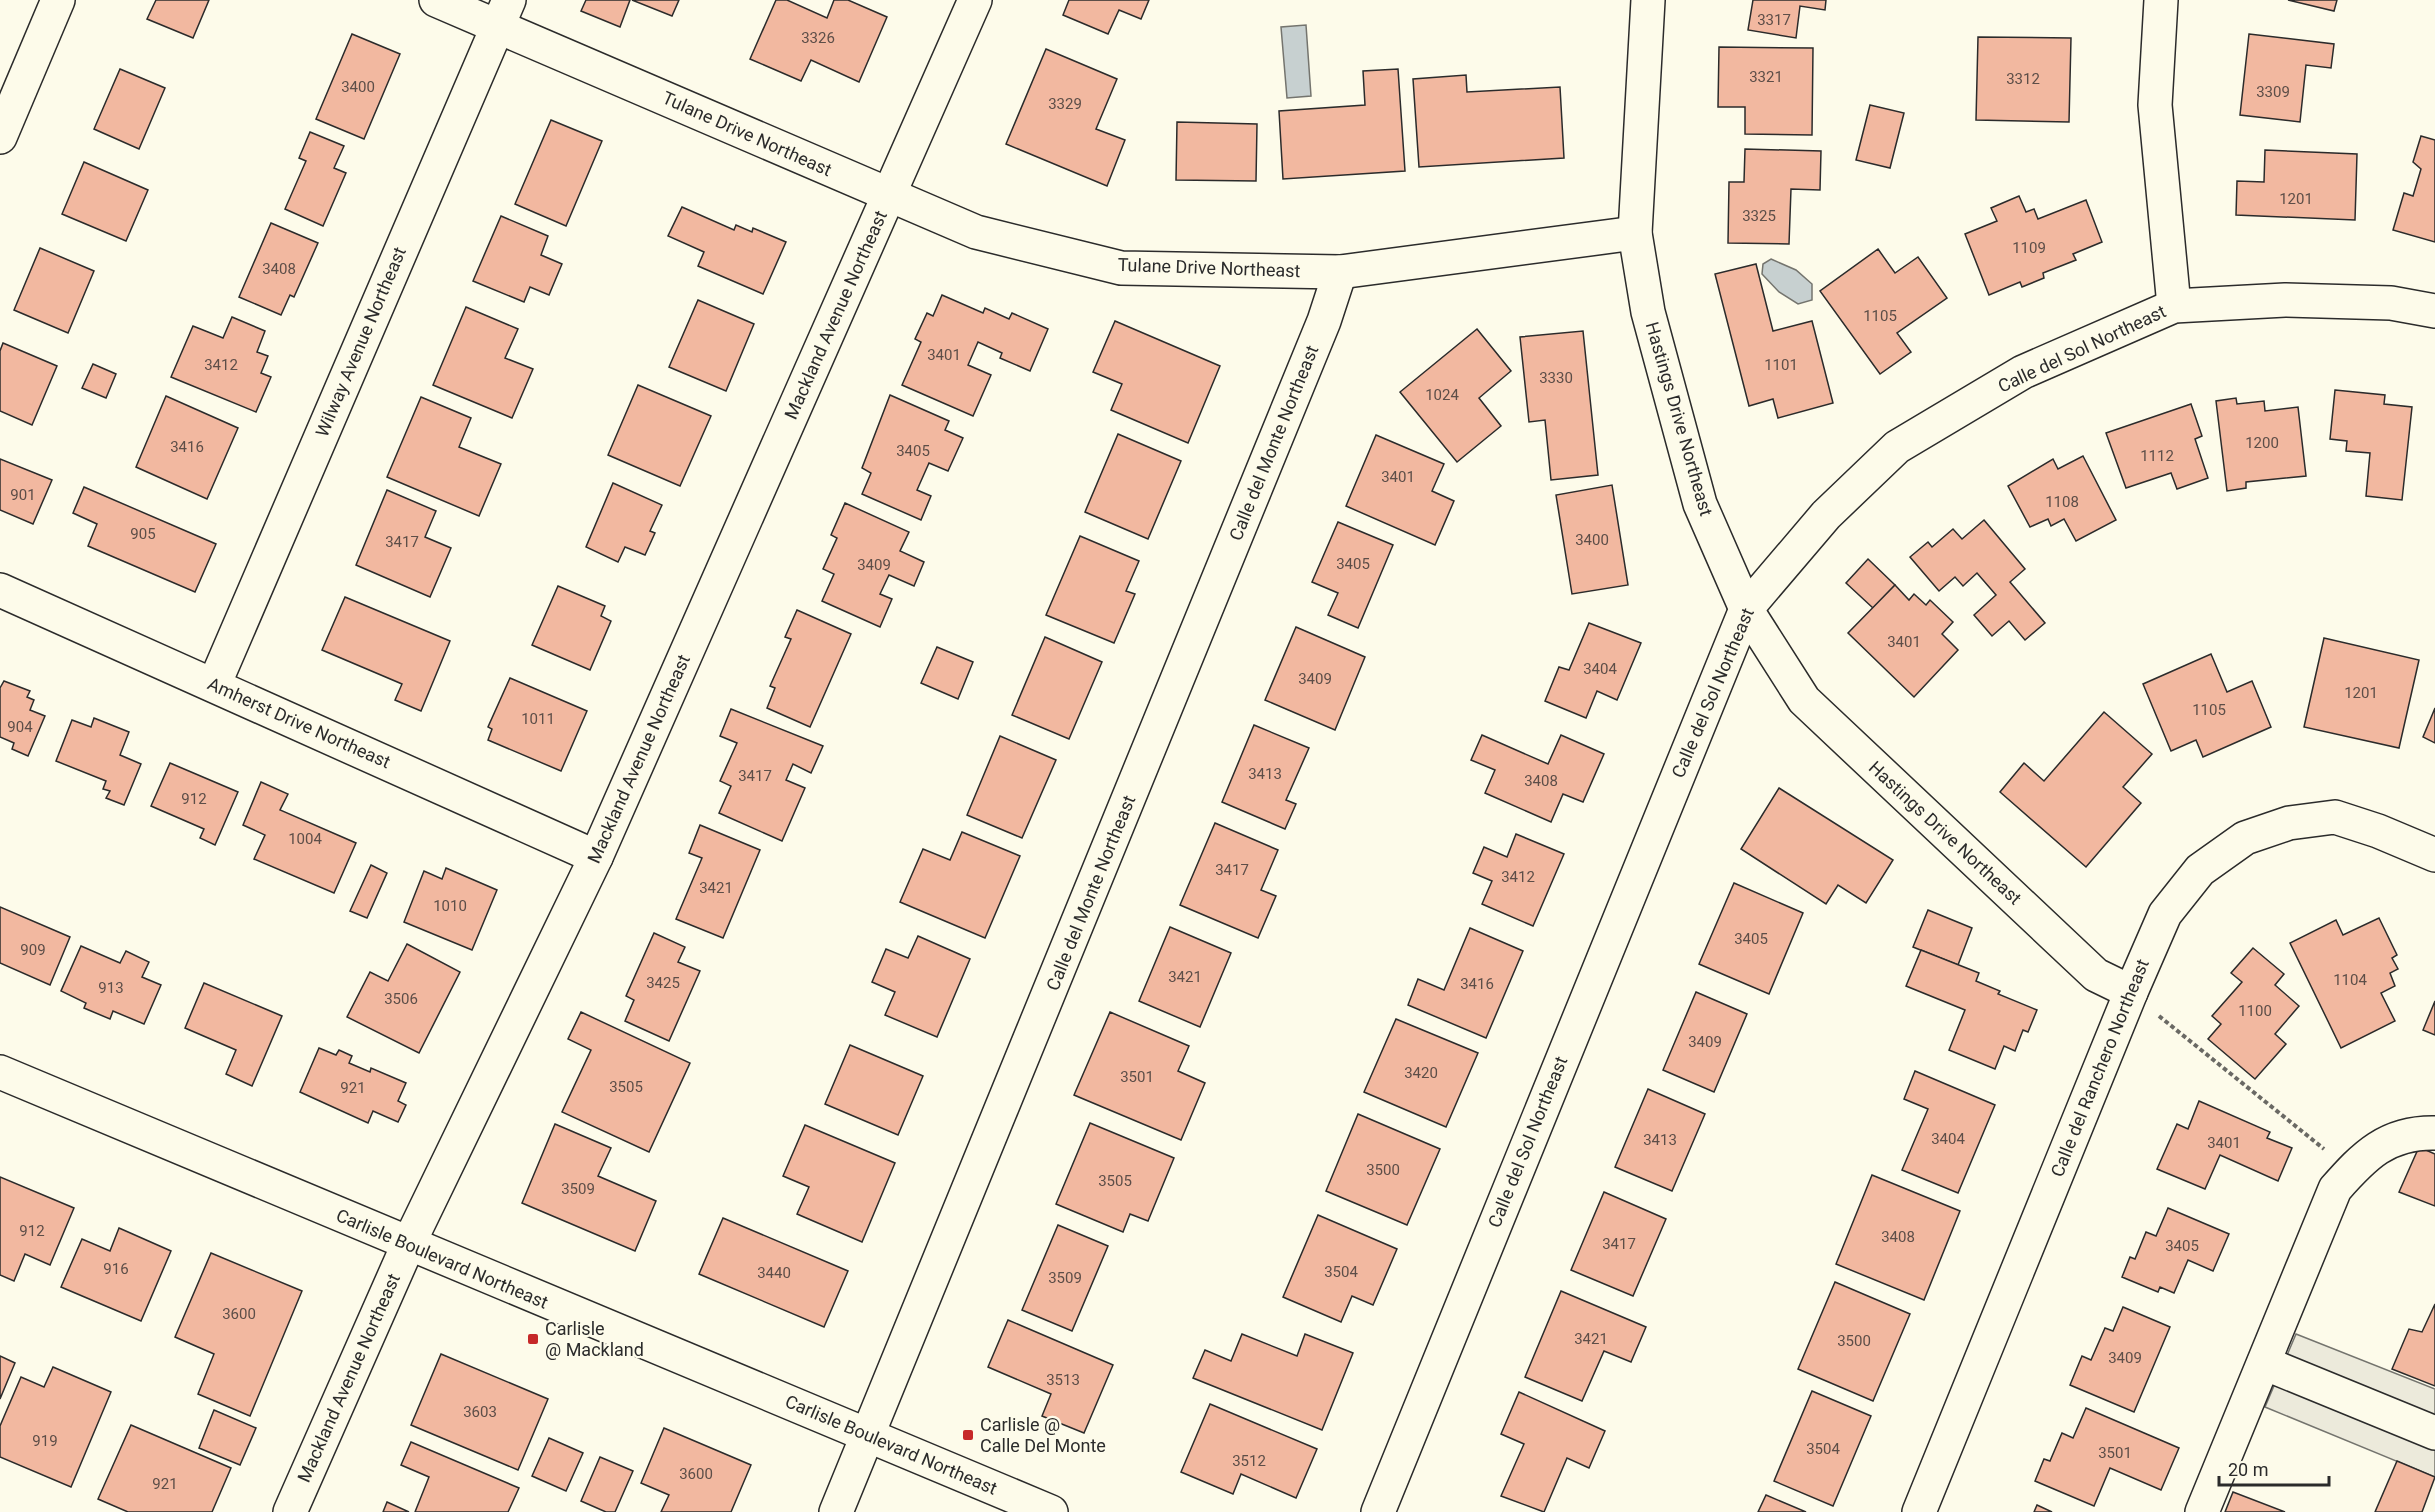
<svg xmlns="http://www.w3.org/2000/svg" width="2435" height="1512" font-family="Roboto,sans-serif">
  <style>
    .parking { fill: #eceadb; stroke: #74746e; stroke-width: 1.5 }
    .water { fill: #c7d0d0; stroke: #74746e; stroke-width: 1.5 }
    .building { fill: #f2b8a0; stroke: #2b2b2b; stroke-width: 1.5 }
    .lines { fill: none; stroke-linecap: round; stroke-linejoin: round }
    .minor-casing { stroke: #2b2b2b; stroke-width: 36 }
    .major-casing { stroke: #2b2b2b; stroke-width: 36 }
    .path { stroke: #6a6964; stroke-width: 4; stroke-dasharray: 4.5 3; stroke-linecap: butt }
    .minor { stroke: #fdfbea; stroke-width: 33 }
    .major { stroke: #fdfbea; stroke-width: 33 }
    .poi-dot { fill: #c62828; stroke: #fdfbea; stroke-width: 2 }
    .labels { text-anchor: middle; stroke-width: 4.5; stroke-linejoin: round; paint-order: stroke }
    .number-label { font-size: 15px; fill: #5d4e48 }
    .street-label { font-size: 18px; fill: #2b2b2b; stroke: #fdfbea }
    .poi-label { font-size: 18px; fill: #2b2b2b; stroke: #fdfbea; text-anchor: start }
  </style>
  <rect width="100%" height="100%" fill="#fdfbea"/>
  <polygon class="parking" points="2296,1334 2435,1389 2435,1477 2265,1407"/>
  <g class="water">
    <polygon points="1306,25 1311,96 1287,98 1281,27"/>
    <polygon points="1771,259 1796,270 1812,284 1812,300 1798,304 1779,292 1762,274 1763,264"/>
  </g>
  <g class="building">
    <polygon points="156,0 209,0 193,38 147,19"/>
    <polygon points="586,0 630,0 620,27 581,11"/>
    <polygon points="632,0 679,0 672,16"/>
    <polygon points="776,0 787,0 827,18 834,0 848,0 887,17 859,82 811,60 801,81 750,59"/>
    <polygon points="1069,0 1149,0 1141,19 1119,10 1108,34 1063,15"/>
    <polygon points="1753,0 1826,0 1825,10 1800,6 1796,38 1748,30"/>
    <polygon points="2288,0 2337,0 2334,11"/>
    <polygon points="352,34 400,54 364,139 316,119"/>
    <polygon points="2249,34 2334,44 2331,68 2306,65 2300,122 2240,115"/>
    <polygon points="1978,37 2071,38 2069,122 1976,120"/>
    <polygon points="1719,47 1813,48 1812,135 1745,134 1745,107 1718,107"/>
    <polygon points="1046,49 1117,79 1096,129 1125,140 1107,186 1006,144"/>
    <polygon points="120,69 165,88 139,149 94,129"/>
    <polygon points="1398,69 1405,171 1283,179 1279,111 1365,105 1363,71"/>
    <polygon points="1466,75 1467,92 1560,87 1564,158 1419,167 1413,79"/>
    <polygon points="1870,105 1904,113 1890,168 1856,160"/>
    <polygon points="551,120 602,141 566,226 515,204"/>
    <polygon points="1177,122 1257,124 1256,181 1176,180"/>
    <polygon points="310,132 344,146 334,168 346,173 323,226 285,209 306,161 299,158"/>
    <polygon points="2421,136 2435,140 2435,242 2393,230 2404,193 2413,196 2421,169 2413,162"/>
    <polygon points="1745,149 1821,151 1820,190 1791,189 1789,244 1728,243 1729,182 1744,182"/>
    <polygon points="2265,150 2357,154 2355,220 2236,215 2237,181 2264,182"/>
    <polygon points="84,162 148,190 126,241 62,214"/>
    <polygon points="2019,196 2026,212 2034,209 2038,219 2086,200 2102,242 2073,254 2076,260 2043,273 2044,278 2022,287 2020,282 1989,295 1965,234 1997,221 1991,208"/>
    <polygon points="682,207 734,230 736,225 752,232 753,228 786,242 763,294 698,266 704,252 668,236"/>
    <polygon points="501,216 548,236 541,255 562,264 549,295 530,287 524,302 473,281"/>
    <polygon points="271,223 318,243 294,297 290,295 281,315 239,297"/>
    <polygon points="40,248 94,271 68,333 14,310"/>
    <polygon points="1878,249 1895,273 1918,257 1947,298 1897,333 1911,352 1880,374 1820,291"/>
    <polygon points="1756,264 1773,331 1812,321 1833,403 1778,418 1773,399 1749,406 1715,274"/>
    <polygon points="942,295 983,313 985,308 1009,319 1012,313 1048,329 1030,371 1000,358 1002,353 978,342 968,365 991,375 973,416 902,385 921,342 915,339 927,313 933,316"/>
    <polygon points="698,300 754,324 726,391 669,367"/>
    <polygon points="466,307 518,329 505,358 533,369 512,418 433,385"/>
    <polygon points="232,317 265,331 257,352 268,356 261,373 271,377 256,412 171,377 193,326 223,338"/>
    <polygon points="1115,321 1220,366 1188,443 1111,410 1122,384 1093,372"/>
    <polygon points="1477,329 1511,371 1479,398 1501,426 1457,462 1400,392"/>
    <polygon points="1583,331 1598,475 1551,480 1545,420 1529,422 1520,337"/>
    <polygon points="3,343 57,366 32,425 0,411 0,351"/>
    <polygon points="93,364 116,374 106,398 82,388"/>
    <polygon points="638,385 711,416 680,486 608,455"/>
    <polygon points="2335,390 2385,395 2384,404 2412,407 2402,500 2366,496 2370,453 2346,451 2347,441 2330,439"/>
    <polygon points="890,395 949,421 945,430 963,438 948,471 929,463 917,490 931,496 921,520 862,494 871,473 862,468"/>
    <polygon points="166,396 238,428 207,499 136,467"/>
    <polygon points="421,397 471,418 459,447 501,464 479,516 387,477"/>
    <polygon points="2236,398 2237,404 2264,401 2265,411 2298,407 2306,476 2246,482 2246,488 2227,491 2216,401"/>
    <polygon points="2191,404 2202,436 2195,439 2208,478 2177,489 2171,473 2126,488 2106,433"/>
    <polygon points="1118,434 1181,461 1148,539 1085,512"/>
    <polygon points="1376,435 1444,464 1432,491 1454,501 1435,545 1346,506"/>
    <polygon points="2083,456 2116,520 2076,541 2064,519 2051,526 2048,519 2030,527 2008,486 2053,459 2058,469"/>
    <polygon points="0,459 52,480 33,524 0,510"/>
    <polygon points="613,483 662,505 650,531 655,533 645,555 625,547 618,562 586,547"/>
    <polygon points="1612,485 1628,585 1572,594 1556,495"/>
    <polygon points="84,487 216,544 195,592 88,546 97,524 73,513"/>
    <polygon points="387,490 436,511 425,537 451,548 430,597 356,565"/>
    <polygon points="845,503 909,532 900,551 924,562 914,586 889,575 880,594 892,599 880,627 822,601 834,574 823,569 837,538 831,535"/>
    <polygon points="1984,520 2025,569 2010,582 2045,623 2025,640 2009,621 1992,636 1974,615 1996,595 1977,573 1963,586 1955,577 1939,591 1910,557 1928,542 1932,547 1953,529 1962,539"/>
    <polygon points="1338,522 1393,545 1358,628 1328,615 1338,593 1312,582"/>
    <polygon points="1080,536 1139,561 1126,591 1135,594 1114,643 1046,615"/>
    <polygon points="1868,559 1895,585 1873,608 1846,583"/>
    <polygon points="1895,585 1909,600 1914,594 1926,605 1930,600 1953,622 1942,634 1958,650 1914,697 1848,633"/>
    <polygon points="558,586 605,606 601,616 611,621 590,670 532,645"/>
    <polygon points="345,597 450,641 421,711 395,700 402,684 322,650"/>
    <polygon points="797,610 851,634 810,727 767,708 775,688 770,686 791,639 785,637"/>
    <polygon points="1589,623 1641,643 1617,700 1597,691 1586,718 1545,701 1559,667 1569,670"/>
    <polygon points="1296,627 1365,657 1335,730 1265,700"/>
    <polygon points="1045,637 1102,662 1069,739 1012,715"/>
    <polygon points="2324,638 2419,660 2399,748 2304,727"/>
    <polygon points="937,647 973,662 958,699 921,683"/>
    <polygon points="2211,654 2227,692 2252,681 2271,727 2203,757 2196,740 2171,751 2143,684"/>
    <polygon points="510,678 587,711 561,771 488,740 492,729 488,727"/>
    <polygon points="4,681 30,691 27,697 34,700 30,710 45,716 28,756 12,749 14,743 0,737 0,688"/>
    <polygon points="2435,708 2435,743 2423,737"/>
    <polygon points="731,709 823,746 811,773 793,764 786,780 805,788 782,841 719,813 731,786 720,781 737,743 720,736"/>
    <polygon points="2104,712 2152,754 2123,787 2141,803 2086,867 2000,792 2024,763 2044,781"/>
    <polygon points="94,718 129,732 120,755 141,764 124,805 106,798 110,791 103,789 106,781 56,761 72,720 91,727"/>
    <polygon points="1254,725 1309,748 1286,800 1296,804 1285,829 1222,802"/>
    <polygon points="1482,735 1548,764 1561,735 1604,754 1583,802 1563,794 1551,822 1485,793 1495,770 1471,760"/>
    <polygon points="1000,736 1056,760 1022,838 967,815"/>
    <polygon points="170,763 238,792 215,845 200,838 204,829 151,806"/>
    <polygon points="261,782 288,794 280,810 356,843 334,893 254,859 265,835 243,825"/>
    <polygon points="1779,788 1893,860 1866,903 1838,885 1826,904 1741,849"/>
    <polygon points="1215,823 1278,850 1261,890 1276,896 1258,938 1180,905"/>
    <polygon points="700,825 760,850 723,938 676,919 702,858 689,853"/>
    <polygon points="962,832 1020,856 985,938 900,902 923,849 950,860"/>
    <polygon points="1516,834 1564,854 1533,926 1482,904 1492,881 1473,873 1484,847 1507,857"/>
    <polygon points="371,865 387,873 367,918 350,911"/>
    <polygon points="446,868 497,890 472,950 404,922 424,871 442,879"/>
    <polygon points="1734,883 1803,913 1769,994 1699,964"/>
    <polygon points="0,907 70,937 50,985 0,963"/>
    <polygon points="1928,910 1972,928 1958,965 1913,947"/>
    <polygon points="2379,918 2397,955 2392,958 2398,969 2390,973 2395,986 2381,993 2395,1021 2341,1048 2290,943 2336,920 2343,935"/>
    <polygon points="1170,927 1231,953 1200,1027 1139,1001"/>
    <polygon points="1470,928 1523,951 1486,1038 1408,1005 1418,979 1444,990"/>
    <polygon points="654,933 685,947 678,962 700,971 669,1041 625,1021 634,1000 626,996"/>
    <polygon points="918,936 970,959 937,1037 885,1015 895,992 872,982 886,949 908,958"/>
    <polygon points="407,944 460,972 419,1053 347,1017 370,972 388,981"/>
    <polygon points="81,946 120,963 126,951 149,962 142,977 161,985 144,1024 113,1011 110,1019 84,1008 86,1003 61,991"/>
    <polygon points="2253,948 2284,974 2275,985 2299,1006 2275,1034 2286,1044 2255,1079 2208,1039 2221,1024 2212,1016 2242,982 2231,973"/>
    <polygon points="1921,950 1979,973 1976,981 2000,991 1998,994 2037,1010 2028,1032 2023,1030 2015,1051 2004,1046 1995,1069 1949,1050 1965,1010 1906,986"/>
    <polygon points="204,983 282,1016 252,1086 226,1074 236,1050 185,1028"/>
    <polygon points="1696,992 1747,1014 1714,1092 1663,1070"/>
    <polygon points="2435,1001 2435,1035 2423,1030"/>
    <polygon points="581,1012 690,1063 649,1152 562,1112 591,1050 568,1039"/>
    <polygon points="1110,1012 1189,1046 1178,1071 1205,1083 1181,1140 1074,1095"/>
    <polygon points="1396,1019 1478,1053 1446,1127 1364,1092"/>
    <polygon points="850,1045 923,1076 898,1135 825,1104"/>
    <polygon points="319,1048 336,1055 339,1050 352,1056 349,1063 370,1072 371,1068 406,1083 398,1101 406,1105 398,1122 373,1111 368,1123 300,1092"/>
    <polygon points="1915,1071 1995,1105 1958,1193 1902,1170 1928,1109 1904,1099"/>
    <polygon points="1648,1089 1705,1114 1672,1191 1615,1167"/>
    <polygon points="2199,1101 2270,1132 2267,1138 2292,1148 2278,1181 2220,1155 2205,1189 2157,1169 2177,1124 2188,1129"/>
    <polygon points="1358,1114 1440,1149 1407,1225 1326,1191"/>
    <polygon points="1090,1123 1174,1158 1148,1221 1130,1214 1123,1232 1056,1204"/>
    <polygon points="555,1124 611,1148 598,1176 656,1201 635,1251 522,1203"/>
    <polygon points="805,1125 895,1163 862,1242 797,1214 809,1187 783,1176"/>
    <polygon points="2419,1147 2435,1154 2435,1206 2399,1192"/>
    <polygon points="1872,1175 1960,1211 1924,1300 1836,1264"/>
    <polygon points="0,1177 74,1208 50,1265 25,1254 14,1281 0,1275"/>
    <polygon points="1604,1192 1666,1219 1633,1296 1571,1270"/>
    <polygon points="2168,1208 2229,1234 2213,1271 2188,1260 2174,1293 2160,1287 2158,1292 2122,1277 2130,1257 2135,1259 2146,1232 2156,1236"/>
    <polygon points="1318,1215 1397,1249 1373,1305 1352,1296 1341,1322 1283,1297"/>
    <polygon points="723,1218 848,1271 824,1327 699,1274"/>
    <polygon points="1058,1225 1108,1246 1072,1331 1022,1310"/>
    <polygon points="119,1228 171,1251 141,1321 61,1287 82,1239 110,1251"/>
    <polygon points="211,1253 302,1291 250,1416 198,1394 214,1354 175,1337"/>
    <polygon points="1835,1282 1910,1314 1873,1401 1798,1369"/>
    <polygon points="1561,1291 1646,1327 1631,1362 1604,1351 1582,1401 1525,1377"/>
    <polygon points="2435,1304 2435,1386 2392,1369 2409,1329 2422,1332"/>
    <polygon points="2123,1307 2170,1327 2134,1412 2070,1385 2082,1356 2091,1360 2105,1328 2113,1331"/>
    <polygon points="1008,1320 1113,1365 1084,1433 1042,1416 1051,1394 988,1367"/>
    <polygon points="1242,1334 1297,1356 1305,1334 1353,1353 1322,1430 1193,1378 1205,1350 1231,1361"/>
    <polygon points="441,1354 548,1399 518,1470 411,1425"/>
    <polygon points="0,1356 15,1363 0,1399"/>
    <polygon points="53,1367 111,1392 71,1487 0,1457 0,1426 21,1377 44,1387"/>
    <polygon points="1812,1391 1871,1416 1833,1506 1774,1481"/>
    <polygon points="1519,1392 1605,1431 1589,1468 1567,1458 1544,1512 1501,1496 1524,1444 1501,1434"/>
    <polygon points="1210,1404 1317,1449 1296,1498 1241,1474 1233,1494 1181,1472"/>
    <polygon points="2086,1408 2179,1448 2161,1490 2110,1468 2094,1506 2035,1481 2044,1459 2050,1461 2062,1433 2073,1438"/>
    <polygon points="214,1410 256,1428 240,1465 199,1448"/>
    <polygon points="131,1425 231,1468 212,1512 128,1512 98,1499"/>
    <polygon points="664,1428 751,1465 731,1512 661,1512 669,1495 641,1483"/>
    <polygon points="549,1438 583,1453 566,1491 532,1476"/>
    <polygon points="411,1442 519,1488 508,1512 415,1512 429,1477 401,1465"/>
    <polygon points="600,1457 633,1471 615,1512 606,1512 581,1501"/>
    <polygon points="2397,1461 2435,1477 2422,1512 2375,1512"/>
    <polygon points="2233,1492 2285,1512 2225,1512"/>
    <polygon points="1766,1495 1806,1512 1758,1512"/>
    <polygon points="387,1502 409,1512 383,1512"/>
    <polygon points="2037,1505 2052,1512 2034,1512"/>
  </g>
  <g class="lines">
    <defs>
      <g id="minor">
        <polyline points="436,0 976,232 1121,268 1340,272 1635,233"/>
        <polyline points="1648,0 1635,233 1648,312 1700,504 1746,609 1804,700 2096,975 2131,992"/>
        <polyline points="2161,0 2155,105 2174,306"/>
        <polyline points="0,137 58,0"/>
        <polyline points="0,590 596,857"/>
        <polyline points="214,685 509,0"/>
        <polyline points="2264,1363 2435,1433"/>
        <polyline points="290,1512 408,1245 596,857 975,0"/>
        <polyline points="836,1512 1324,321 1340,272"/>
        <polyline points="1378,1512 1746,609 1826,515 1897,447 2023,372 2174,306 2285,300 2391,303 2435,311"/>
        <polyline points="1919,1512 2131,992 2165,914 2200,870 2245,838 2289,823 2335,817 2378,831 2435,855"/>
        <path d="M 2202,1512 L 2335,1189 C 2364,1156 2387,1132 2435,1133"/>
      </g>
      <polyline id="major" points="0,1072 1051,1512"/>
    </defs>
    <use href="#minor" class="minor-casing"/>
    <use href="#major" class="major-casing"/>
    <polyline class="path" points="2159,1016 2324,1149"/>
    <use href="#minor" class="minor"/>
    <use href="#major" class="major"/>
  </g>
  <g class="poi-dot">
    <rect x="527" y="1333" width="12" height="12" rx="3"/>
    <rect x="962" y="1429" width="12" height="12" rx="3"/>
  </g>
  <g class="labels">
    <g class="number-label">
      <text x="1774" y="25">3317</text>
      <text x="818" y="43">3326</text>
      <text x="1766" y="82">3321</text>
      <text x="2023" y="84">3312</text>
      <text x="358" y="92">3400</text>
      <text x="2273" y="97">3309</text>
      <text x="1065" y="109">3329</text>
      <text x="2296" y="204">1201</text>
      <text x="1759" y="221">3325</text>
      <text x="2029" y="253">1109</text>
      <text x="279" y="274">3408</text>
      <text x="1880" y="321">1105</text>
      <text x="944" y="360">3401</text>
      <text x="221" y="370">3412</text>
      <text x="1781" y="370">1101</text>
      <text x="1556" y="383">3330</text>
      <text x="1442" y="400">1024</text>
      <text x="2262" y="448">1200</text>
      <text x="187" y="452">3416</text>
      <text x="913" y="456">3405</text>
      <text x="2157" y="461">1112</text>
      <text x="1398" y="482">3401</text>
      <text x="23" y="500">901</text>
      <text x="2062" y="507">1108</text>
      <text x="143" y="539">905</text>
      <text x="1592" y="545">3400</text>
      <text x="402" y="547">3417</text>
      <text x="1353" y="569">3405</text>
      <text x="874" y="570">3409</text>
      <text x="1904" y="647">3401</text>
      <text x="1600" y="674">3404</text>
      <text x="1315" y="684">3409</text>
      <text x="2361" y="698">1201</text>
      <text x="2209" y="715">1105</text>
      <text x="538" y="724">1011</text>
      <text x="20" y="732">904</text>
      <text x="1265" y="779">3413</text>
      <text x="755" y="781">3417</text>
      <text x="1541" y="786">3408</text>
      <text x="194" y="804">912</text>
      <text x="305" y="844">1004</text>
      <text x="1232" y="875">3417</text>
      <text x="1518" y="882">3412</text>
      <text x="716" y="893">3421</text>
      <text x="450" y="911">1010</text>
      <text x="1751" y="944">3405</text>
      <text x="33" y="955">909</text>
      <text x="1185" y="982">3421</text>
      <text x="2350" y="985">1104</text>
      <text x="663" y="988">3425</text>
      <text x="1477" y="989">3416</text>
      <text x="111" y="993">913</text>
      <text x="401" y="1004">3506</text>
      <text x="2255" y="1016">1100</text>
      <text x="1705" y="1047">3409</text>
      <text x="1421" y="1078">3420</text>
      <text x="1137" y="1082">3501</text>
      <text x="626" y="1092">3505</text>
      <text x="353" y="1093">921</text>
      <text x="1948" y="1144">3404</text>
      <text x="1660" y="1145">3413</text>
      <text x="2224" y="1148">3401</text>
      <text x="1383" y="1175">3500</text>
      <text x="1115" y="1186">3505</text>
      <text x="578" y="1194">3509</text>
      <text x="32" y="1236">912</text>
      <text x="1898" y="1242">3408</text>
      <text x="1619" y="1249">3417</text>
      <text x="2182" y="1251">3405</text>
      <text x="116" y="1274">916</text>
      <text x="1341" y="1277">3504</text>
      <text x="774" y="1278">3440</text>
      <text x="1065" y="1283">3509</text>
      <text x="239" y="1319">3600</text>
      <text x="1591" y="1344">3421</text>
      <text x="1854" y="1346">3500</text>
      <text x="2125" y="1363">3409</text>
      <text x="1063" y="1385">3513</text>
      <text x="480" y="1417">3603</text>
      <text x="45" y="1446">919</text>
      <text x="1823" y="1454">3504</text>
      <text x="2115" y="1458">3501</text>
      <text x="1249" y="1466">3512</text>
      <text x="696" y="1479">3600</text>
      <text x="165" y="1489">921</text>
    </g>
    <g class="street-label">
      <text transform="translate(747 134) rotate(24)" y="6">Tulane Drive Northeast</text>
      <text transform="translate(1209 268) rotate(2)" y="6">Tulane Drive Northeast</text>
      <text transform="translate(836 315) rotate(-66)" y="6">Mackland Avenue Northeast</text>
      <text transform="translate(361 342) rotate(-67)" y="6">Wilway Avenue Northeast</text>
      <text transform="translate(2082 349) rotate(-25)" y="6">Calle del Sol Northeast</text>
      <text transform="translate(1679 419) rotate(74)" y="6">Hastings Drive Northeast</text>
      <text transform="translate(1274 443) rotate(-68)" y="6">Calle del Monte Northeast</text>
      <text transform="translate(1713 693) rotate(-67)" y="6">Calle del Sol Northeast</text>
      <text transform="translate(299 723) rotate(24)" y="6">Amherst Drive Northeast</text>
      <text transform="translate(639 759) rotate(-66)" y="6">Mackland Avenue Northeast</text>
      <text transform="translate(1945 833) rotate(43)" y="6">Hastings Drive Northeast</text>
      <text transform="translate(1091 893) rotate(-68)" y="6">Calle del Monte Northeast</text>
      <text transform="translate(2100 1068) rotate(-68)" y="6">Calle del Ranchero Northeast</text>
      <text transform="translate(1528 1142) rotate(-68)" y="6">Calle del Sol Northeast</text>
      <text transform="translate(442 1259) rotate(23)" y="6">Carlisle Boulevard Northeast</text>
      <text transform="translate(349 1378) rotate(-66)" y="6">Mackland Avenue Northeast</text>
      <text transform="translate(891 1445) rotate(23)" y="6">Carlisle Boulevard Northeast</text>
    </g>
    <g class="poi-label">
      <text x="545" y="1335">Carlisle<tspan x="545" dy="21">@ Mackland</tspan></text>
      <text x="980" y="1431">Carlisle @<tspan x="980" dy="21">Calle Del Monte</tspan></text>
    </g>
  </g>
  <path d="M2219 1476v9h110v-9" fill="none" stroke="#2b2b2b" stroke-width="3"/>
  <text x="2228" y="1476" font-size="18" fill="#2b2b2b" stroke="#fdfbea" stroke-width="4.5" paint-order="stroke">20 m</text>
</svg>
